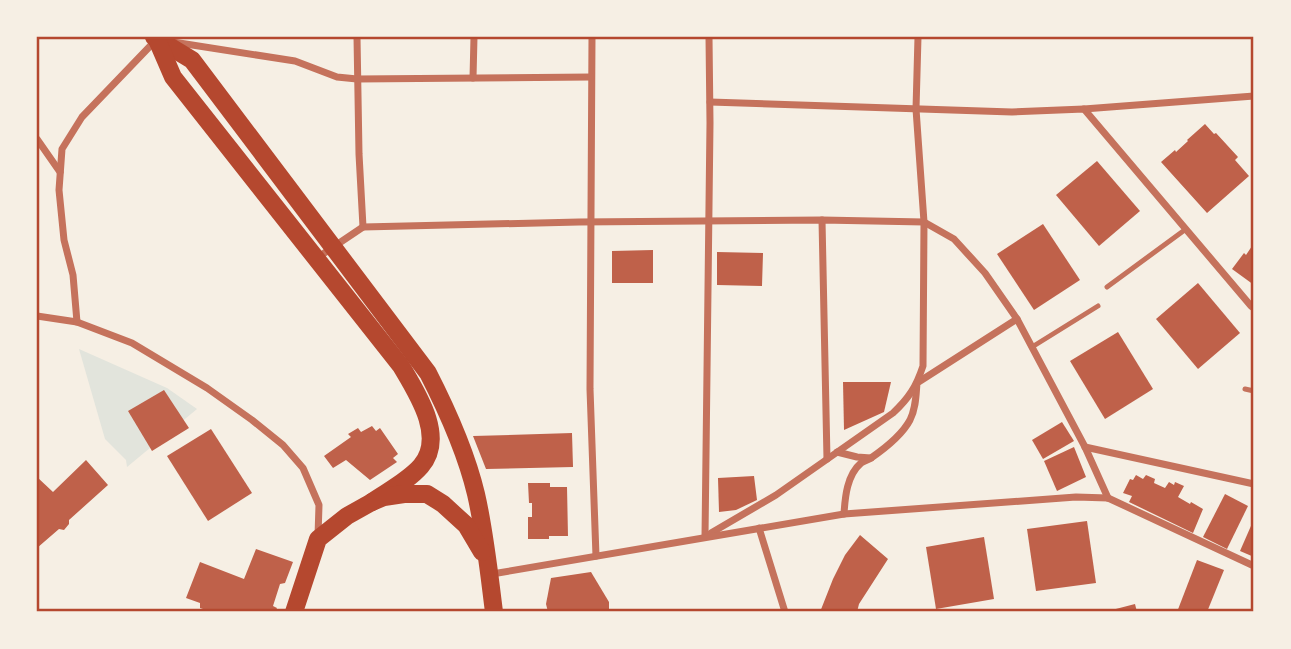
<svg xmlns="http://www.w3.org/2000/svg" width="1291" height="649" font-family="'Archivo Narrow',sans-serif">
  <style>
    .green { fill: #e2e4dc }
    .building { fill: #bf614a }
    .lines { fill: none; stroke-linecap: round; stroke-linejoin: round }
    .service { stroke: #c5725c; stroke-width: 5 }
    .minor { stroke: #c5725c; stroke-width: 7 }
    .primary { stroke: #b5482f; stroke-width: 18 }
    .neatline { fill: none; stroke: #b5482f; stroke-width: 2.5 }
  </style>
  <rect width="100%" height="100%" fill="#f6efe4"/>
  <polygon class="green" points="79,349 167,388 197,409 127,467 126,460 105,439"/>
  <g class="building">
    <polygon points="1205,124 1214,134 1216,133 1238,157 1235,160 1249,176 1207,213 1161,162 1175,150 1176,152 1188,141 1187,140"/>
    <polygon points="1097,161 1140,211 1099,246 1056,195"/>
    <polygon points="1043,224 1080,280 1034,310 997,254"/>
    <polygon points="1254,243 1254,285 1232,269 1244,253 1246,255"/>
    <polygon points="653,250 653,283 612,283 612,251"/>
    <polygon points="717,252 763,253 762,286 717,285"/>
    <polygon points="1198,283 1240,333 1198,369 1156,319"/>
    <polygon points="1118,332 1153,389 1105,419 1070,361"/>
    <polygon points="843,382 891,382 884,412 844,430"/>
    <polygon points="164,390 189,428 152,451 128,411"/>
    <polygon points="1062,422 1074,441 1043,459 1032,440"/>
    <polygon points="372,426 376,431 380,428 398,454 393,458 397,462 370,480 346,460 333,468 324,456 351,437 348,434 358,428 361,432"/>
    <polygon points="211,429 252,493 208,521 167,456"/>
    <polygon points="572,433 573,467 486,469 473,436"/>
    <polygon points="1074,447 1086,477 1057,491 1044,461"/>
    <polygon points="86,460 108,485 69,520 69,524 64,530 59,529 37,548 37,477 53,492"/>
    <polygon points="1136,475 1143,479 1146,475 1155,479 1154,483 1165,488 1169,482 1174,485 1175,482 1184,486 1178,497 1190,504 1191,502 1203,509 1193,533 1129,502 1132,496 1123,493 1130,479 1133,480"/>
    <polygon points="754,476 757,500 736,510 719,512 718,478"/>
    <polygon points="528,483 550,483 550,487 567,487 568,536 549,536 549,539 528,539 528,517 532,517 532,503 529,503"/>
    <polygon points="1225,494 1248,506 1227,549 1203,537"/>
    <polygon points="1254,519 1254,557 1240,551"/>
    <polygon points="1087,521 1096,583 1036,591 1027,529"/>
    <polygon points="860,535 888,559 859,604 857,612 820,612 833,579 845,555"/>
    <polygon points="984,537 994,599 936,609 926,547"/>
    <polygon points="256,549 293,562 285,583 280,584 273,606 277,608 275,612 212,612 200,608 200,603 186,598 200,562 244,579"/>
    <polygon points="1197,560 1224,570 1207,612 1177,612"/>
    <polygon points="591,572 609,602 609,612 548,612 546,604 551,578"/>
    <polygon points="1135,604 1137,612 1109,612 1108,611"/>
  </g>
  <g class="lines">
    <g class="service">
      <polyline points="1107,287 1186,229"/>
      <polyline points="1032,347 1098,306"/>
      <polyline points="1245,389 1254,391"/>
    </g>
    <g class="minor">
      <polyline points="357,37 359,154 363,227"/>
      <polyline points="592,37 590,389 596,556"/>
      <polyline points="173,42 295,61 337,77 357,79 591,77"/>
      <polyline points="473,78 474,37"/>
      <polyline points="710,102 1012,112 1084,109 1251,306 1254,308"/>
      <polyline points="1084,109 1254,96"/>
      <polyline points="37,139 60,172"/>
      <polyline points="822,220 827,459"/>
      <polyline points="317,258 363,227 579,222 822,220 924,222 954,239 985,273 1017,319 1085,447 1108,498"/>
      <polyline points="37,316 77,322 132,343 207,388 252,420 283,445 303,468 319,505 318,536"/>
      <polyline points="77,322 73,275 64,240 59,190 62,149 82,117 155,41"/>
      <polyline points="1085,447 1254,484"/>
      <polyline points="837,452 857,457 871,458"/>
      <path d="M 844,514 C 845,497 847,475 861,463 C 864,461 868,460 871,458 C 884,449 902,435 910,420 C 916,408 916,395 917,383 L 1017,319"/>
      <polyline points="759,528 785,612"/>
      <path d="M 711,533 L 776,495 L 893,413 C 909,398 916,387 923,366 L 924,222 L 916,109 L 918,37"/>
      <polyline points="705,537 710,123 709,37"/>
      <polyline points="492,574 844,514 1076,497 1108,498 1254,566"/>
    </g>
    <g class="primary">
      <path d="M 154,37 L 192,60 L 428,373 C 448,412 466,452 476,494 C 485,533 489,573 494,612"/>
      <path d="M 157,40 L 173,77 L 401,366 C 417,393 446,437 421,466 C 408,481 388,491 372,502"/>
      <polyline points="294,612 318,539 347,516 372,502 384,497 404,494 427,494 443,504 466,525 482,552"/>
    </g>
  </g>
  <rect width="1291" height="649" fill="none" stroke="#f6efe4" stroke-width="77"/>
  <rect x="38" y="38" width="1214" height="572" class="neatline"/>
</svg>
